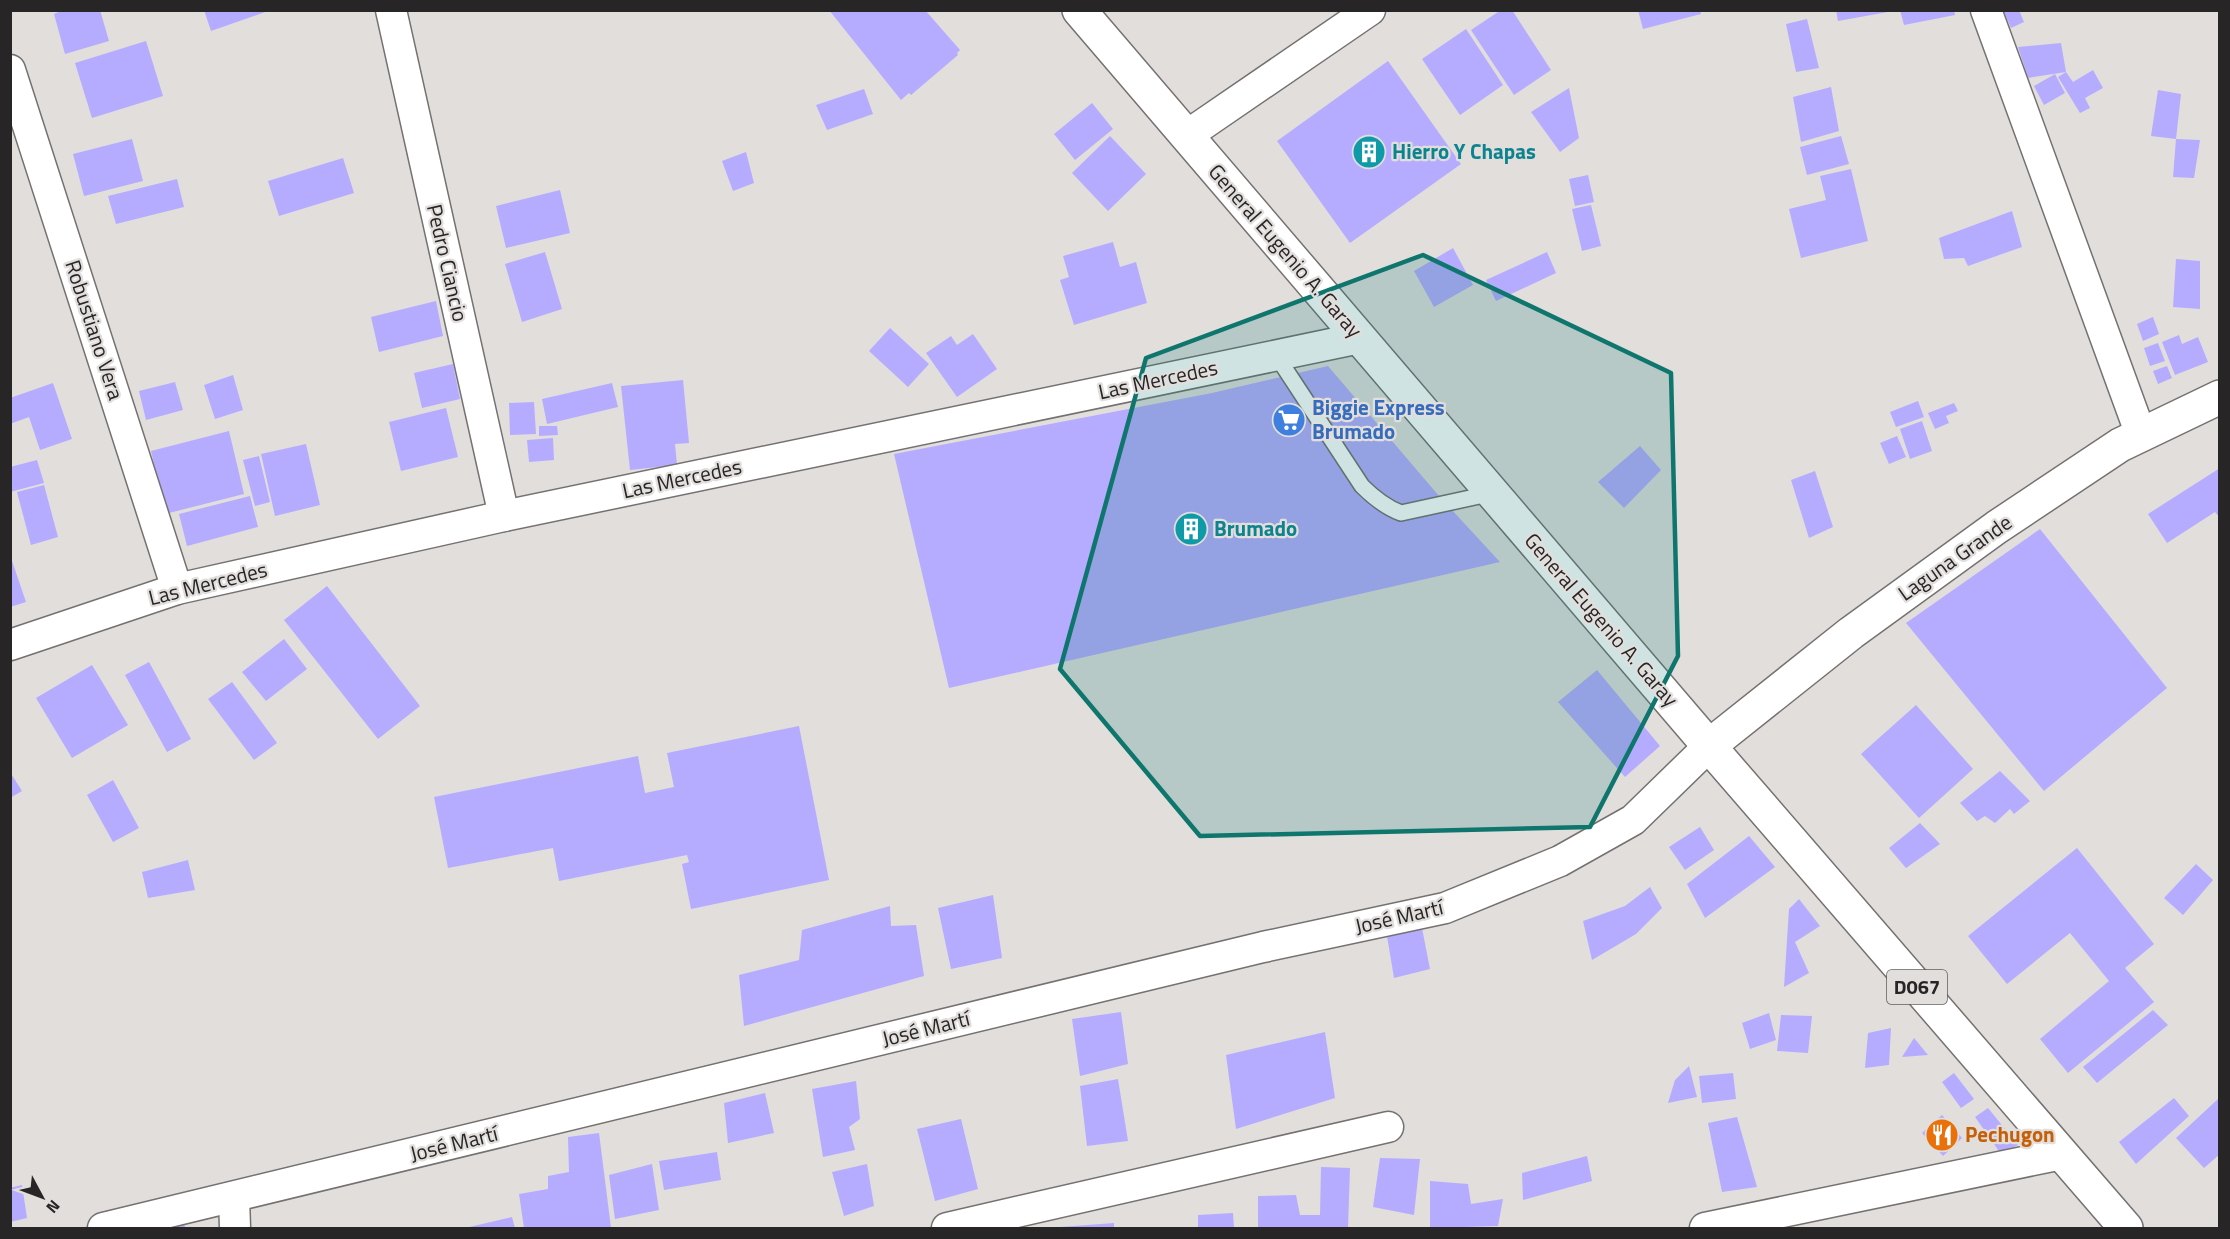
<svg xmlns="http://www.w3.org/2000/svg" width="2230" height="1239" font-family="'Titillium Web',sans-serif">
  <style>
    .building { fill: #b6acff }
    .lines { fill: none; stroke-linecap: round; stroke-linejoin: round }
    .lane-casing { stroke: #757170; stroke-width: 18 }
    .street-casing { stroke: #757170; stroke-width: 33 }
    .secondary-casing { stroke: #757170; stroke-width: 36 }
    .primary-casing { stroke: #757170; stroke-width: 36 }
    .lane { stroke: #fff; stroke-width: 15 }
    .street { stroke: #fff; stroke-width: 30 }
    .secondary { stroke: #fff; stroke-width: 33 }
    .primary { stroke: #fff; stroke-width: 33 }
    .marked { fill: #0f766e; fill-opacity: 0.2; stroke: #0f766e; stroke-width: 4.5; stroke-linejoin: round }
    .labels { text-anchor: middle; stroke-width: 4.5; stroke-linejoin: round; paint-order: stroke }
    .shield { fill: #e2dedc; stroke: #5f5c5c; stroke-width: 1.5 }
    .shield-label { font-size: 20px; font-weight: bold; fill: #272525 }
    .culture-label { font-size: 21px; font-weight: bold; fill: #0d838f; stroke: #e2dedc; text-anchor: start }
    .street-label { font-size: 21px; fill: #272525; stroke: #e2dedc }
    .shop-label { font-size: 21px; font-weight: bold; fill: #366cbe; stroke: #e2dedc; text-anchor: start }
    .food-label { font-size: 21px; font-weight: bold; fill: #c56008; stroke: #e2dedc; text-anchor: start }
  </style>
  <rect width="100%" height="100%" fill="#e2dedc"/>
  <g class="building">
    <polygon points="63,10 100,10 109,41 65,54 54,14"/>
    <polygon points="204,10 268,10 268,11 211,31"/>
    <polygon points="829,10 925,10 960,50 957,53 958,55 911,95 909,93 901,100"/>
    <polygon points="1501,10 1512,10 1551,70 1514,95 1471,30"/>
    <polygon points="1638,10 1700,10 1701,14 1643,29"/>
    <polygon points="1836,10 1888,10 1888,12 1838,21"/>
    <polygon points="1900,10 1954,10 1955,15 1904,25"/>
    <polygon points="2003,10 2019,10 2024,22 2011,28"/>
    <polygon points="1807,19 1819,68 1796,72 1786,24"/>
    <polygon points="1466,29 1503,85 1460,115 1422,59"/>
    <polygon points="146,41 163,96 92,118 75,63"/>
    <polygon points="2061,43 2066,72 2073,82 2093,70 2103,88 2085,98 2090,108 2080,113 2058,77 2066,72 2028,78 2018,47"/>
    <polygon points="1388,61 1461,164 1350,243 1277,141"/>
    <polygon points="2055,74 2065,93 2044,105 2034,86"/>
    <polygon points="1831,87 1839,131 1801,142 1793,97"/>
    <polygon points="1569,88 1579,138 1560,152 1531,112"/>
    <polygon points="864,89 873,114 827,130 816,105"/>
    <polygon points="2158,90 2181,94 2176,139 2151,136"/>
    <polygon points="1092,103 1113,129 1075,160 1054,134"/>
    <polygon points="1110,136 1146,174 1108,211 1072,173"/>
    <polygon points="1841,136 1849,164 1807,175 1800,147"/>
    <polygon points="132,139 143,181 84,196 73,154"/>
    <polygon points="2176,139 2200,140 2194,178 2173,177"/>
    <polygon points="746,152 754,183 733,191 722,161"/>
    <polygon points="343,158 354,193 279,216 268,181"/>
    <polygon points="1851,169 1868,241 1801,258 1789,209 1826,200 1820,176"/>
    <polygon points="1588,175 1594,202 1575,206 1569,179"/>
    <polygon points="177,179 184,207 116,224 108,196"/>
    <polygon points="560,190 570,233 506,248 496,206"/>
    <polygon points="1591,205 1601,246 1582,251 1572,209"/>
    <polygon points="2012,211 2022,247 1968,266 1964,258 1944,259 1939,238"/>
    <polygon points="1113,242 1120,267 1136,262 1147,303 1074,325 1060,280 1069,277 1063,256"/>
    <polygon points="1453,248 1473,285 1434,307 1414,271"/>
    <polygon points="545,252 562,309 522,322 505,264"/>
    <polygon points="1547,252 1556,273 1496,301 1486,280"/>
    <polygon points="2176,259 2200,261 2200,309 2173,307"/>
    <polygon points="436,301 443,336 379,352 371,317"/>
    <polygon points="2153,317 2159,334 2143,341 2137,324"/>
    <polygon points="890,328 929,364 908,387 869,351"/>
    <polygon points="973,334 997,369 957,397 926,353 951,336 957,345"/>
    <polygon points="2179,335 2182,344 2198,337 2208,362 2175,375 2162,342"/>
    <polygon points="2158,343 2165,361 2150,366 2144,348"/>
    <polygon points="453,364 460,399 422,408 414,373"/>
    <polygon points="1328,366 1439,496 1500,562 949,688 894,454 1212,393"/>
    <polygon points="2167,366 2172,378 2158,384 2153,371"/>
    <polygon points="233,375 243,410 215,419 204,385"/>
    <polygon points="683,380 689,443 675,444 677,465 630,470 621,386"/>
    <polygon points="175,382 183,410 146,420 139,391"/>
    <polygon points="53,383 72,439 40,450 29,417 10,424 10,398"/>
    <polygon points="612,383 618,407 547,424 542,399"/>
    <polygon points="1918,401 1924,417 1896,427 1890,412"/>
    <polygon points="534,402 536,434 510,435 509,403"/>
    <polygon points="1954,403 1958,411 1946,416 1949,423 1935,429 1928,413"/>
    <polygon points="446,408 458,457 401,471 389,422"/>
    <polygon points="1922,421 1932,451 1910,459 1900,429"/>
    <polygon points="539,426 557,426 558,435 539,436"/>
    <polygon points="229,431 244,494 165,514 151,451"/>
    <polygon points="1897,436 1906,457 1889,464 1880,443"/>
    <polygon points="553,438 554,460 529,462 527,440"/>
    <polygon points="306,444 320,505 275,516 261,454"/>
    <polygon points="1640,446 1661,470 1624,508 1598,482"/>
    <polygon points="259,456 270,502 255,506 243,460"/>
    <polygon points="37,460 44,483 10,492 10,467"/>
    <polygon points="2220,468 2220,518 2215,512 2167,543 2148,514"/>
    <polygon points="1815,471 1833,527 1809,538 1791,480"/>
    <polygon points="44,485 58,537 31,545 17,492"/>
    <polygon points="250,496 258,527 187,546 179,514"/>
    <polygon points="2040,529 2167,688 2044,791 1906,623"/>
    <polygon points="10,555 26,602 10,607"/>
    <polygon points="327,586 420,706 378,739 284,620"/>
    <polygon points="284,639 307,669 266,701 242,672"/>
    <polygon points="149,662 191,739 167,752 125,675"/>
    <polygon points="92,665 128,725 72,758 36,698"/>
    <polygon points="1597,670 1660,746 1625,777 1558,702"/>
    <polygon points="232,682 277,743 254,760 208,699"/>
    <polygon points="1916,705 1973,769 1919,818 1861,754"/>
    <polygon points="799,726 829,880 691,909 682,864 689,862 687,855 559,881 553,848 448,868 434,797 638,756 645,793 674,787 667,753"/>
    <polygon points="2000,771 2030,801 2014,814 2010,809 1995,823 1985,816 1977,821 1960,803"/>
    <polygon points="10,772 22,791 10,798"/>
    <polygon points="113,780 139,828 113,842 87,795"/>
    <polygon points="1920,823 1940,844 1906,868 1889,848"/>
    <polygon points="1700,827 1714,850 1685,870 1669,847"/>
    <polygon points="1749,836 1775,867 1705,918 1687,884"/>
    <polygon points="2077,848 2154,944 2125,968 2154,1002 2068,1073 2040,1039 2109,981 2070,933 2007,984 1968,936"/>
    <polygon points="188,860 195,890 148,898 142,872"/>
    <polygon points="2196,864 2213,880 2183,915 2164,898"/>
    <polygon points="1650,887 1662,908 1636,934 1592,960 1583,921 1625,906"/>
    <polygon points="993,895 1002,958 951,969 938,908"/>
    <polygon points="1799,899 1820,926 1795,942 1809,973 1784,987 1789,909"/>
    <polygon points="890,906 891,926 916,925 924,976 744,1026 739,975 799,960 802,930"/>
    <polygon points="1421,923 1430,969 1394,978 1386,930"/>
    <polygon points="2153,1010 2168,1025 2097,1083 2083,1067"/>
    <polygon points="1121,1012 1128,1064 1080,1076 1072,1019"/>
    <polygon points="1769,1013 1776,1040 1750,1049 1742,1023"/>
    <polygon points="1781,1015 1812,1016 1808,1053 1777,1051"/>
    <polygon points="1891,1028 1889,1065 1865,1068 1868,1033"/>
    <polygon points="1325,1032 1335,1098 1236,1129 1226,1055"/>
    <polygon points="1914,1038 1928,1055 1902,1057"/>
    <polygon points="1689,1066 1697,1097 1668,1103 1675,1080"/>
    <polygon points="1733,1073 1736,1099 1702,1103 1699,1076"/>
    <polygon points="1954,1073 1974,1099 1961,1108 1942,1082"/>
    <polygon points="1118,1079 1128,1141 1087,1146 1080,1086"/>
    <polygon points="856,1081 860,1119 849,1127 855,1150 823,1157 812,1089"/>
    <polygon points="765,1093 774,1133 728,1143 724,1103"/>
    <polygon points="2174,1098 2189,1116 2136,1164 2119,1142"/>
    <polygon points="2218,1099 2220,1154 2204,1168 2176,1138"/>
    <polygon points="1988,1108 2018,1145 2001,1154 1975,1117"/>
    <polygon points="1942,1115 1962,1138 1943,1156 1922,1133"/>
    <polygon points="1737,1117 1757,1187 1722,1192 1708,1123"/>
    <polygon points="961,1119 978,1189 935,1201 917,1129"/>
    <polygon points="599,1133 611,1228 524,1228 519,1194 548,1189 548,1176 569,1172 568,1137"/>
    <polygon points="717,1152 721,1180 664,1190 659,1161"/>
    <polygon points="1587,1156 1592,1181 1523,1200 1522,1173"/>
    <polygon points="1380,1158 1420,1159 1414,1215 1373,1207"/>
    <polygon points="652,1164 659,1210 615,1219 609,1175"/>
    <polygon points="867,1164 874,1206 844,1216 832,1172"/>
    <polygon points="1321,1167 1350,1168 1348,1228 1258,1228 1258,1196 1296,1195 1300,1215 1320,1215"/>
    <polygon points="1430,1181 1468,1184 1471,1204 1503,1199 1498,1226 1430,1228"/>
    <polygon points="22,1185 27,1218 10,1222 10,1188"/>
    <polygon points="1233,1213 1234,1228 1198,1228 1198,1215"/>
    <polygon points="512,1217 515,1228 465,1228"/>
    <polygon points="184,1220 185,1228 141,1228"/>
    <polygon points="1114,1223 1114,1228 1061,1228 1060,1227"/>
  </g>
  <g class="lines">
    <defs>
      <path id="lane" d="M 1276,355 L 1362,486 C 1374,498 1385,507 1401,513 L 1493,493"/>
      <g id="street">
        <polyline points="391,10 504,516"/>
        <polyline points="1986,10 2141,435"/>
        <polyline points="10,70 177,589"/>
        <polyline points="1186,136 1370,10"/>
        <polyline points="10,645 177,589 504,516 1360,338"/>
        <polyline points="234,1197 235,1228"/>
        <polyline points="103,1228 1263,947 1445,908 1560,861 1633,820 1709,746"/>
        <polyline points="947,1228 1388,1127"/>
        <polyline points="1705,1228 2062,1154"/>
      </g>
      <polyline id="secondary" points="1709,746 1851,633 1997,527 2120,445 2220,397"/>
      <polyline id="primary" points="1079,10 1709,746 2126,1228"/>
    </defs>
    <use href="#lane" class="lane-casing"/>
    <use href="#street" class="street-casing"/>
    <use href="#secondary" class="secondary-casing"/>
    <use href="#primary" class="primary-casing"/>
    <use href="#lane" class="lane"/>
    <use href="#street" class="street"/>
    <use href="#secondary" class="secondary"/>
    <use href="#primary" class="primary"/>
  </g>
  <path class="marked" d="M 1423,255 L 1671,373 L 1678,656 L 1590,827 L 1200,836 L 1060,669 L 1146,358 Z"/>
  <defs>
    <symbol id="building-disc" viewBox="-11 -11 22 22"><circle r="9.5" fill="#0f9aa8" stroke="#e2dedc"/><path d="M-4-6H4V6H1V3H-1V6H-4ZM-2.5-4.3h1.7v1.8h-1.7ZM.8-4.3h1.7v1.8H.8ZM-2.5-1h1.7V.8h-1.7ZM.8-1h1.7V.8H.8Z" fill="#fff"/></symbol>
    <symbol id="supermarket-disc" viewBox="-11 -11 22 22"><circle r="9.5" fill="#3f7fe0" stroke="#e2dedc"/><path d="M-6-5.5h2.5l.6 2H6L4.5 2H-2.5L-4.4-4H-6ZM-1.5 3.2a1.3 1.3 0 1 0 .1 0ZM3 3.2a1.3 1.3 0 1 0 .1 0Z" fill="#fff"/></symbol>
    <symbol id="restaurant-disc" viewBox="-11 -11 22 22"><circle r="9.5" fill="#e8710a" stroke="#e2dedc"/><path d="M-5-6h1v4h1v-4h1v4h1v-4h1v5L-1.5 .5V6h-2V.5L-5-1ZM5-6V6H3V1.5H1.5Q1.5-4 5-6Z" fill="#fff"/></symbol>
  </defs>
  <g fill-rule="evenodd">
    <use href="#building-disc" x="1350" y="133" width="38" height="38"/>
    <use href="#supermarket-disc" x="1270" y="401" width="38" height="38"/>
    <use href="#building-disc" x="1172" y="510" width="38" height="38"/>
    <use href="#restaurant-disc" x="1923" y="1116" width="38" height="38"/>
  </g>
  <g class="labels">
    <rect class="shield" x="1887" y="970" width="60" height="34" rx="4.5"/>
    <g class="shield-label">
      <text x="1917" y="994">D067</text>
    </g>
    <g class="culture-label">
      <text x="1392" y="159">Hierro Y Chapas</text>
      <text x="1214" y="536">Brumado</text>
    </g>
    <g class="street-label">
      <text transform="translate(1285 251) rotate(49)" y="7">General Eugenio A. Garay</text>
      <text transform="translate(447 263) rotate(77)" y="7">Pedro Ciancio</text>
      <text transform="translate(94 330) rotate(72)" y="7">Robustiano Vera</text>
      <text transform="translate(1158 380) rotate(-12)" y="7">Las Mercedes</text>
      <text transform="translate(682 479) rotate(-12)" y="7">Las Mercedes</text>
      <text transform="translate(1955 558) rotate(-35)" y="7">Laguna Grande</text>
      <text transform="translate(208 584) rotate(-14)" y="7">Las Mercedes</text>
      <text transform="translate(1601 620) rotate(49)" y="7">General Eugenio A. Garay</text>
      <text transform="translate(1399 917) rotate(-13)" y="7">José Martí</text>
      <text transform="translate(926 1029) rotate(-14)" y="7">José Martí</text>
      <text transform="translate(454 1144) rotate(-14)" y="7">José Martí</text>
    </g>
    <g class="shop-label">
      <text x="1312" y="415">Biggie Express<tspan x="1312" dy="24">Brumado</tspan></text>
    </g>
    <g class="food-label">
      <text x="1965" y="1142">Pechugon</text>
    </g>
  </g>
  <rect width="2230" height="1239" fill="none" stroke="#272525" stroke-width="24"/>
  <g transform="translate(42 1197) rotate(131)" stroke="#e2dedc" stroke-width="4.5" paint-order="stroke">
  <path d="M0-4.5L10 22L0 15L-10 22Z" fill="#272525"/>
  <text y="-9" font-size="16" font-weight="bold" text-anchor="middle" fill="#272525">N</text>
  </g>
</svg>
